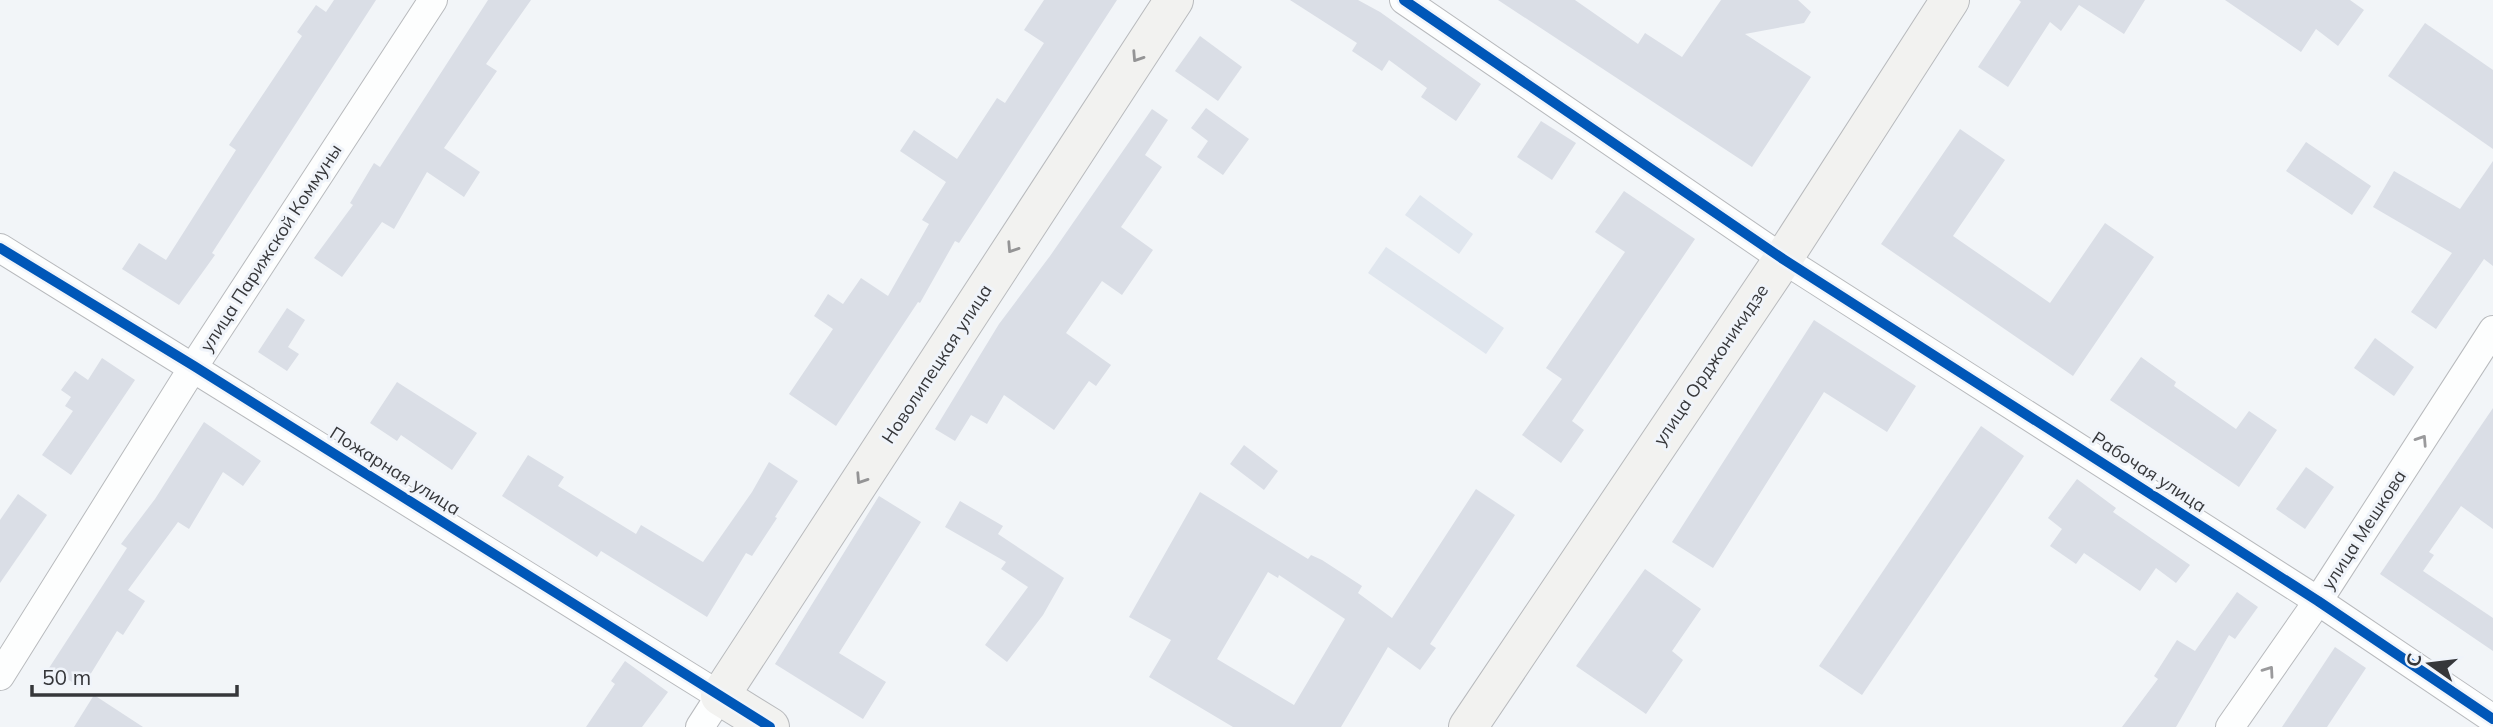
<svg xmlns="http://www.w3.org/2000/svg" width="2493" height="727" font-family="Mulish,sans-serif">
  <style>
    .built { fill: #e0e6ee }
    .building { fill: #dadee6; fill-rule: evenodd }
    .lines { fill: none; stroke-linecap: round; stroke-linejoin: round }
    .street-casing { stroke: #b8babd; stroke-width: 30 }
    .secondary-casing { stroke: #b8babd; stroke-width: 40 }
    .street { stroke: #fdfefe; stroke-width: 28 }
    .secondary { stroke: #f2f2f0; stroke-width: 38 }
    .cycleway-casing { stroke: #f0f4fa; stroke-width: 15 }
    .cycleway { stroke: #0057b8; stroke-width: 10 }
    .oneway { stroke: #949495 }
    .oneway2 { stroke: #9a9a9c }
    .labels { text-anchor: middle; stroke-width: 6; stroke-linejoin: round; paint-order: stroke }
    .street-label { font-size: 18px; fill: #36373a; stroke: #f0f4fa }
  </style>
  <rect width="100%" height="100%" fill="#f2f5f8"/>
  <g class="built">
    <polygon points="1420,195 1473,234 1459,254 1405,215"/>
    <polygon points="1386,247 1504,328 1486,354 1368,273"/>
  </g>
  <g class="building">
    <polygon points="334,0 376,0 212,253 215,255 179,305 122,269 139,243 166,260 236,150 229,145 302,36 297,32 316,5 326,12"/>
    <polygon points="488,0 531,0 486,64 497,71 444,148 480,172 464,197 427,172 394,229 382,222 342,277 314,258 353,205 350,203 374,163 380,167"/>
    <polygon points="1044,0 1117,0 959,243 955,241 920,303 918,302 836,426 789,394 833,329 814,316 828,294 843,304 861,278 888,296 929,224 922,220 946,182 900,151 914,130 957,159 997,98 1005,103 1044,43 1024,30"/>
    <polygon points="1290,0 1358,0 1380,12 1481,84 1456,121 1421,97 1427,88 1389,60 1382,71 1352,51 1357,43"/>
    <polygon points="1498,0 1575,0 1638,44 1645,33 1682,57 1721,0 1798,0 1811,12 1804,23 1745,34 1811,77 1752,167"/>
    <polygon points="2019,0 2145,0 2124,34 2079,5 2061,31 2050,22 2008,87 1978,67 2021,2"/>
    <polygon points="2225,0 2350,0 2364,10 2338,46 2316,29 2301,52"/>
    <polygon points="2425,23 2493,70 2493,149 2388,76"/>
    <polygon points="1200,36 1242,67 1218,101 1175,71"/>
    <polygon points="1206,108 1249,139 1223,175 1197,157 1208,141 1191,128"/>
    <polygon points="1152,109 1168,120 1145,155 1162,167 1121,227 1153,250 1122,295 1102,281 1066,333 1111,365 1096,386 1089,381 1054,430 1004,395 987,424 971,415 955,441 935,429 999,324 1050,256"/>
    <polygon points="1541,121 1576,143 1552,180 1517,157"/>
    <polygon points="1960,129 2005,160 1953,236 2050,303 2105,223 2154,257 2073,376 1881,244"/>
    <polygon points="2306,142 2371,186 2352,215 2286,171"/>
    <polygon points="2493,161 2493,266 2484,259 2436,329 2411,312 2452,253 2373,207 2394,171 2460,209"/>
    <polygon points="1624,191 1695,239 1572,421 1584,430 1561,463 1522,435 1562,379 1546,368 1625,252 1595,232"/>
    <polygon points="287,308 305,320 288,347 299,354 287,371 258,352"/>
    <polygon points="1814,320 1916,386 1887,432 1824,392 1713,568 1672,542"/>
    <polygon points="2375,338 2414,367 2394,396 2354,368"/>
    <polygon points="2141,357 2176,382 2174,386 2236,429 2249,411 2277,430 2239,487 2110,400"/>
    <polygon points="102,358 135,380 71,475 42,455 73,411 65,406 71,397 61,390 75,371 88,380"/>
    <polygon points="397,382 477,433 452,470 401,435 397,441 370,423"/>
    <polygon points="2493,408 2493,529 2461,506 2429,552 2434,555 2423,571 2493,618 2493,651 2380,574"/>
    <polygon points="204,422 261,461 243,486 223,472 189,529 178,522 128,590 145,601 123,635 117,631 82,688 49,668 127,548 121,544 155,499"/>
    <polygon points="1981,426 2024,456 1862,695 1819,666"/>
    <polygon points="1244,445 1278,471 1264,490 1230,464"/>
    <polygon points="528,455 564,477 558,486 636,534 641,525 703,562 752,492 769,462 798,481 775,517 777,518 752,556 746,553 707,617 601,551 597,557 502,496"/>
    <polygon points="2306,467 2334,487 2305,529 2276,509"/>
    <polygon points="2077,479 2116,508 2113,512 2190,565 2176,583 2156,568 2140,591 2084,553 2076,564 2050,546 2062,529 2048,518"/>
    <path d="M 1476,489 L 1515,515 L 1430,644 L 1436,648 L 1420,670 L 1388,647 L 1341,727 L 1233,727 L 1149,677 L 1171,640 L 1129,617 L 1200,492 L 1308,559 L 1311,555 L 1322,560 L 1362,586 L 1358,593 L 1392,618 ZM 1268,572 L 1278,578 L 1279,575 L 1345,619 L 1294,705 L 1217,659 Z"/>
    <polygon points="18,494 47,515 0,583 0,520"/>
    <polygon points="879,496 921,522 839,653 886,682 863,719 775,664"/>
    <polygon points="960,501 1003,526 998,534 1064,578 1043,615 1007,662 985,645 1028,587 1001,569 1006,562 945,527"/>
    <polygon points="1645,569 1701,609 1672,651 1683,660 1646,714 1576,666"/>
    <polygon points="2237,592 2258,607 2235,639 2229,635 2176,727 2122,727 2158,679 2154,676 2177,640 2195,651"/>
    <polygon points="2335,647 2366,668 2327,727 2282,727"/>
    <polygon points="625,661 668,692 642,727 586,727 615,684 611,681"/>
    <polygon points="94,695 143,727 74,727"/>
  </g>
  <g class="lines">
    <defs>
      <g id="street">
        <polyline points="1404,0 1783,259 2318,601 2493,719"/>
        <polyline points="0,248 720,696 700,727"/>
        <polyline points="0,676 194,366 433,0"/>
        <polyline points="2230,727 2318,601 2493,330"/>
      </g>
      <g id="secondary">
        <polyline points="770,727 720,696 1174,0"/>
        <polyline points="1468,727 1783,259 1950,0"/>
      </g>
    </defs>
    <use href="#street" class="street-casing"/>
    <use href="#secondary" class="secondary-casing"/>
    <use href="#street" class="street"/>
    <use href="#secondary" class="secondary"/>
    <defs>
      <g id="cycleway">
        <polyline points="1404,0 1783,259 2318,601 2493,719"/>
        <polyline points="0,248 194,366 770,727"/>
      </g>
    </defs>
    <use href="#cycleway" class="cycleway-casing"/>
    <use href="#cycleway" class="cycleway"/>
  </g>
  <defs><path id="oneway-chevron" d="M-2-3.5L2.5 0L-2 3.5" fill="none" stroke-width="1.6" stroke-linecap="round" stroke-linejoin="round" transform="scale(1.75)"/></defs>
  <g class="oneway">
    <use href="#oneway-chevron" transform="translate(1137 57) rotate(123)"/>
    <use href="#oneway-chevron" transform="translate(1012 248) rotate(123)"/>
    <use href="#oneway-chevron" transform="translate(861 479) rotate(123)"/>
  </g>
  <g class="oneway2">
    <use href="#oneway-chevron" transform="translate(2422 440) rotate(-57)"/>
    <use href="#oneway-chevron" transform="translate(2269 671) rotate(-55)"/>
  </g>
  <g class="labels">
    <g class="street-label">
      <text transform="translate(271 248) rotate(-57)" y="6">улица Парижской Коммуны</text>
      <text transform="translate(937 364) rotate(-57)" y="6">Новолипецкая улица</text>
      <text transform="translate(1711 365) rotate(-56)" y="6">улица Орджоникидзе</text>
      <text transform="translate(395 471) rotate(32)" y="6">Пожарная улица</text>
      <text transform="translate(2149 472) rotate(33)" y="6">Рабочая улица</text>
      <text transform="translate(2364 530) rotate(-57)" y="6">улица Мешкова</text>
    </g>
  </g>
  <g transform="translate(2430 664) rotate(284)" stroke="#f0f4fa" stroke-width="5" paint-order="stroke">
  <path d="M0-5L12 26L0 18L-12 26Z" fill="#36373a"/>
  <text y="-10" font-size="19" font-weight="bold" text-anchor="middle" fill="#36373a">С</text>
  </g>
  <path d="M32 685v10h205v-10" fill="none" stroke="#36373a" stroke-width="3.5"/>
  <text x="42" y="685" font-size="21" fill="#36373a" stroke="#f0f4fa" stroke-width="5" paint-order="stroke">50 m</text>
</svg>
